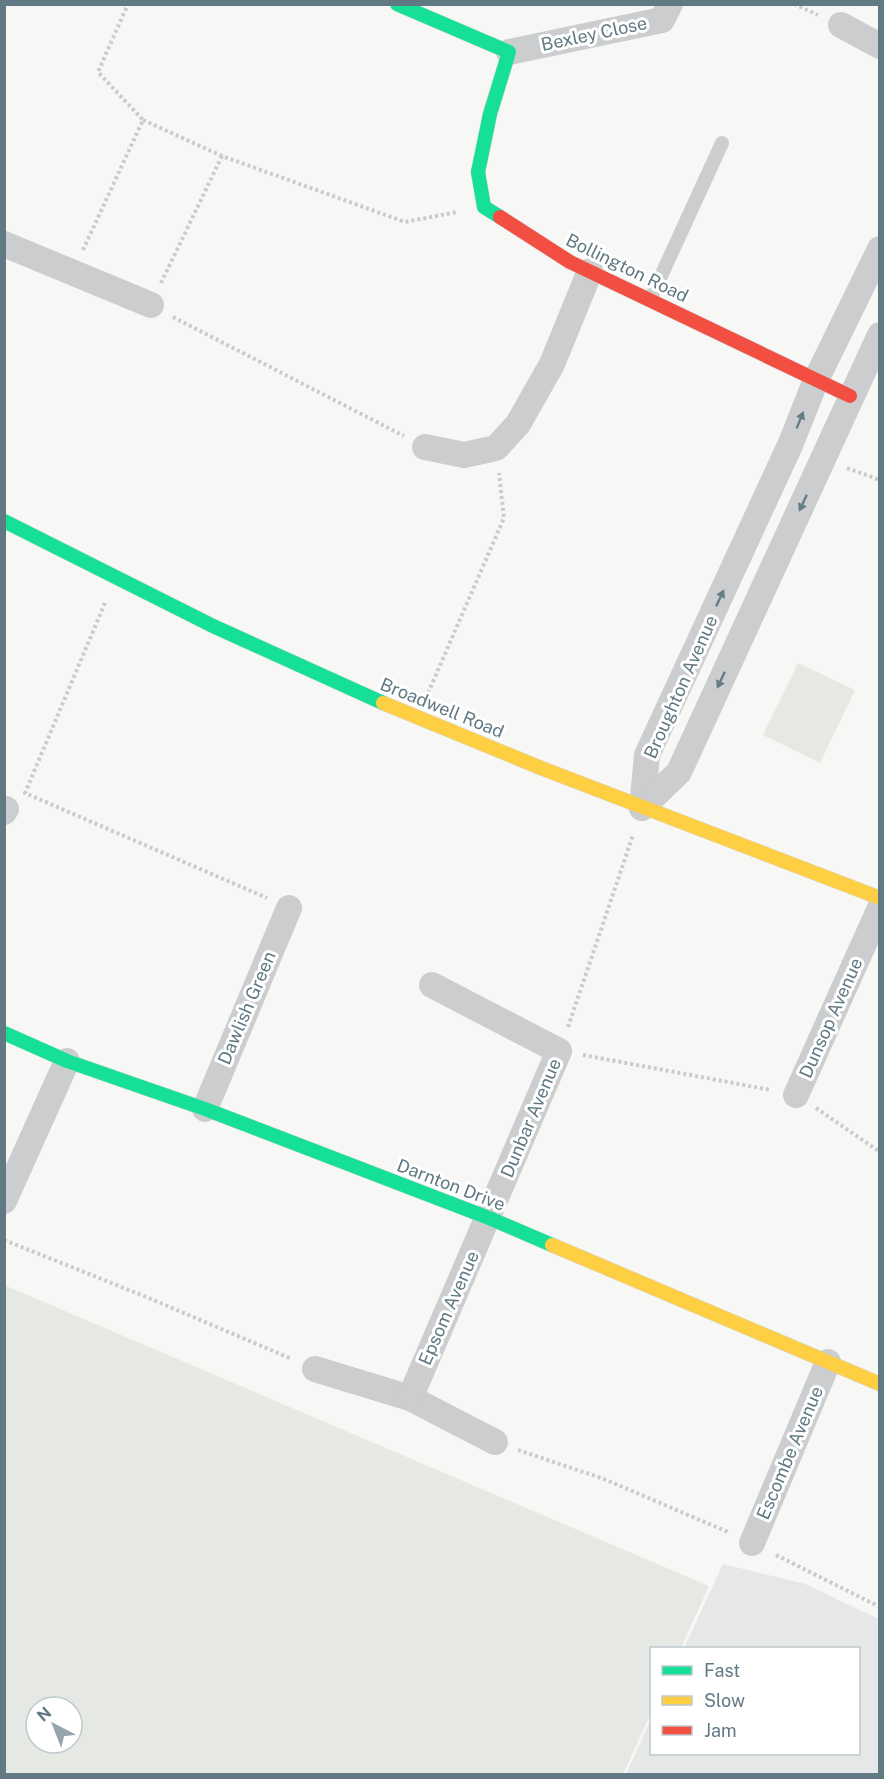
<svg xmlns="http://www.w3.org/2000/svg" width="884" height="1779" font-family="'Public Sans',sans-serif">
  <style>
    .built { fill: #e5e8e7 }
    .green { fill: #e6e9e3; fill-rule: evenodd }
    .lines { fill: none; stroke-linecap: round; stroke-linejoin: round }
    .fast-casing { stroke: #d4d5d6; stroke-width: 15 }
    .slow-casing { stroke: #d4d5d6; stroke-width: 15 }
    .jam-casing { stroke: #d4d5d6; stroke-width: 15 }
    .path { stroke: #c9cbcc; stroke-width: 4; stroke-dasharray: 3 3; stroke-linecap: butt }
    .lane { stroke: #cbcdce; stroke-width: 14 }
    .street { stroke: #cbcdce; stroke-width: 26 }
    .fast { stroke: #16e098; stroke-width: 14 }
    .slow { stroke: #ffcf43; stroke-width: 14 }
    .jam { stroke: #f24e42; stroke-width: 14 }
    .oneway { fill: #657d87 }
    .labels { text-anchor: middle; stroke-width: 6; stroke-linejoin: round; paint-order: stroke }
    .street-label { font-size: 18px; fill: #607983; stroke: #fff }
  </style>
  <rect width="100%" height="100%" fill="#f7f7f6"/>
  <polygon class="built" points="723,1564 805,1584 879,1619 879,1774 626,1774 651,1719 652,1754 858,1754 858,1648 684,1648"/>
  <g class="green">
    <polygon points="798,663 855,690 820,763 763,735"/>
    <path d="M 4,1285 L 709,1586 L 681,1648 L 652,1648 L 651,1713 L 623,1774 L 5,1774 ZM 36,1707 L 72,1707 L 72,1743 L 36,1743 Z"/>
  </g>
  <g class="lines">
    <defs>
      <g id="fast">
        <polyline points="397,4 509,52 490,114 478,172 484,207 500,217"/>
        <polyline points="4,521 213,626 383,703"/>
        <polyline points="4,1033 67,1061 205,1109 489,1218 552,1245"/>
      </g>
      <g id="slow">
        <polyline points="383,703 541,768 880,898"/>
        <polyline points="552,1245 880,1384"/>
      </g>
      <polyline id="jam" points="500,217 570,262 850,396"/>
    </defs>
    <use href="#fast" class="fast-casing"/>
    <use href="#slow" class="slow-casing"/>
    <use href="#jam" class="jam-casing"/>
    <g class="path">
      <polyline points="794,4 818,15"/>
      <polyline points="143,120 222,156"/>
      <polyline points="83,250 143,120 98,72 128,4"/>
      <polyline points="161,283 222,156 405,222 457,212"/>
      <polyline points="173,317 404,436"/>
      <polyline points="847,468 880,480"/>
      <polyline points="105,603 25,793 267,898"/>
      <polyline points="428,693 504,518 499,473"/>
      <polyline points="568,1027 633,835"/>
      <polyline points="583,1055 771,1090"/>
      <polyline points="816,1108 880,1152"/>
      <polyline points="4,1240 144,1296 292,1359"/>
      <polyline points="518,1450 604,1479 728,1532"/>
      <polyline points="776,1555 880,1607"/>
    </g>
    <polyline class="lane" points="650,300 722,143"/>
    <g class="street">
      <polyline points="841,25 880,46"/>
      <polyline points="509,52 662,20 670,4"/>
      <polyline points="4,244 151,305"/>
      <polyline points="425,447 464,455 496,448 518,424 552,364 590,271"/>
      <polyline points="642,808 647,755 791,443 816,380 880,249"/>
      <polyline points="642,808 679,772 880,335"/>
      <polyline points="4,812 6,809"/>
      <polyline points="796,1095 880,908"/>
      <polyline points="205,1109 289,908"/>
      <polyline points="4,1201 67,1061"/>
      <polyline points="315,1369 410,1398 495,1442"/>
      <polyline points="410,1398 559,1051 432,985"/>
      <polyline points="752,1543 828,1362"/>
    </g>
    <use href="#fast" class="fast"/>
    <use href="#slow" class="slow"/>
    <use href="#jam" class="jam"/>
  </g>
  <defs><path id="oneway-solid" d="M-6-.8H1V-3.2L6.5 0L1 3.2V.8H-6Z" transform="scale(1.5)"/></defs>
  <g class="oneway">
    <use href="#oneway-solid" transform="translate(800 420) rotate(-68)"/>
    <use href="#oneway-solid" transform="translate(803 503) rotate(115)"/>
    <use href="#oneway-solid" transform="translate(720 598) rotate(-65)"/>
    <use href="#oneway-solid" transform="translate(721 680) rotate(115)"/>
  </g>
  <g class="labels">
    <g class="street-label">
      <text transform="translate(594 34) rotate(-12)" y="6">Bexley Close</text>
      <text transform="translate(627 268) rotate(26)" y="6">Bollington Road</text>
      <text transform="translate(681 687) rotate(-66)" y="6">Broughton Avenue</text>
      <text transform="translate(442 708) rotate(22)" y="6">Broadwell Road</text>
      <text transform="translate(247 1008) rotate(-67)" y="6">Dawlish Green</text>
      <text transform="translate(831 1018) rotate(-66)" y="6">Dunsop Avenue</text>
      <text transform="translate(531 1118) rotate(-67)" y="6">Dunbar Avenue</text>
      <text transform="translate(451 1185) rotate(21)" y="6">Darnton Drive</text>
      <text transform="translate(449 1308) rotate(-66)" y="6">Epsom Avenue</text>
      <text transform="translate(790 1453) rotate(-67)" y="6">Escombe Avenue</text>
    </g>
  </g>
  <rect width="884" height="1779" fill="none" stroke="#607983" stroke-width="12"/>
  <rect x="650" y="1647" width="210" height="108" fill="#ffffff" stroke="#bfc9cd" stroke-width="1.5"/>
  <rect x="662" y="1666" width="30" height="9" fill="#16e098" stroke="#bfc9cd" stroke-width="1.5"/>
  <text x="704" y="1677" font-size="18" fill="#607983">Fast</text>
  <rect x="662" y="1696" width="30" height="9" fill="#ffcf43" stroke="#bfc9cd" stroke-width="1.5"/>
  <text x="704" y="1707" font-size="18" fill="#607983">Slow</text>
  <rect x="662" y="1726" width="30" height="9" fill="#f24e42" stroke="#bfc9cd" stroke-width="1.5"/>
  <text x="704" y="1737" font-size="18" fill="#607983">Jam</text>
  <g transform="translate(54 1725) rotate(318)"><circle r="28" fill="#ffffff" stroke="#bfc9cd" stroke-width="1.5"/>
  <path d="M0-4.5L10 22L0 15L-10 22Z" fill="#95a5ab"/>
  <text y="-9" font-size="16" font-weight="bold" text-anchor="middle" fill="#607983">N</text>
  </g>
</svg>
